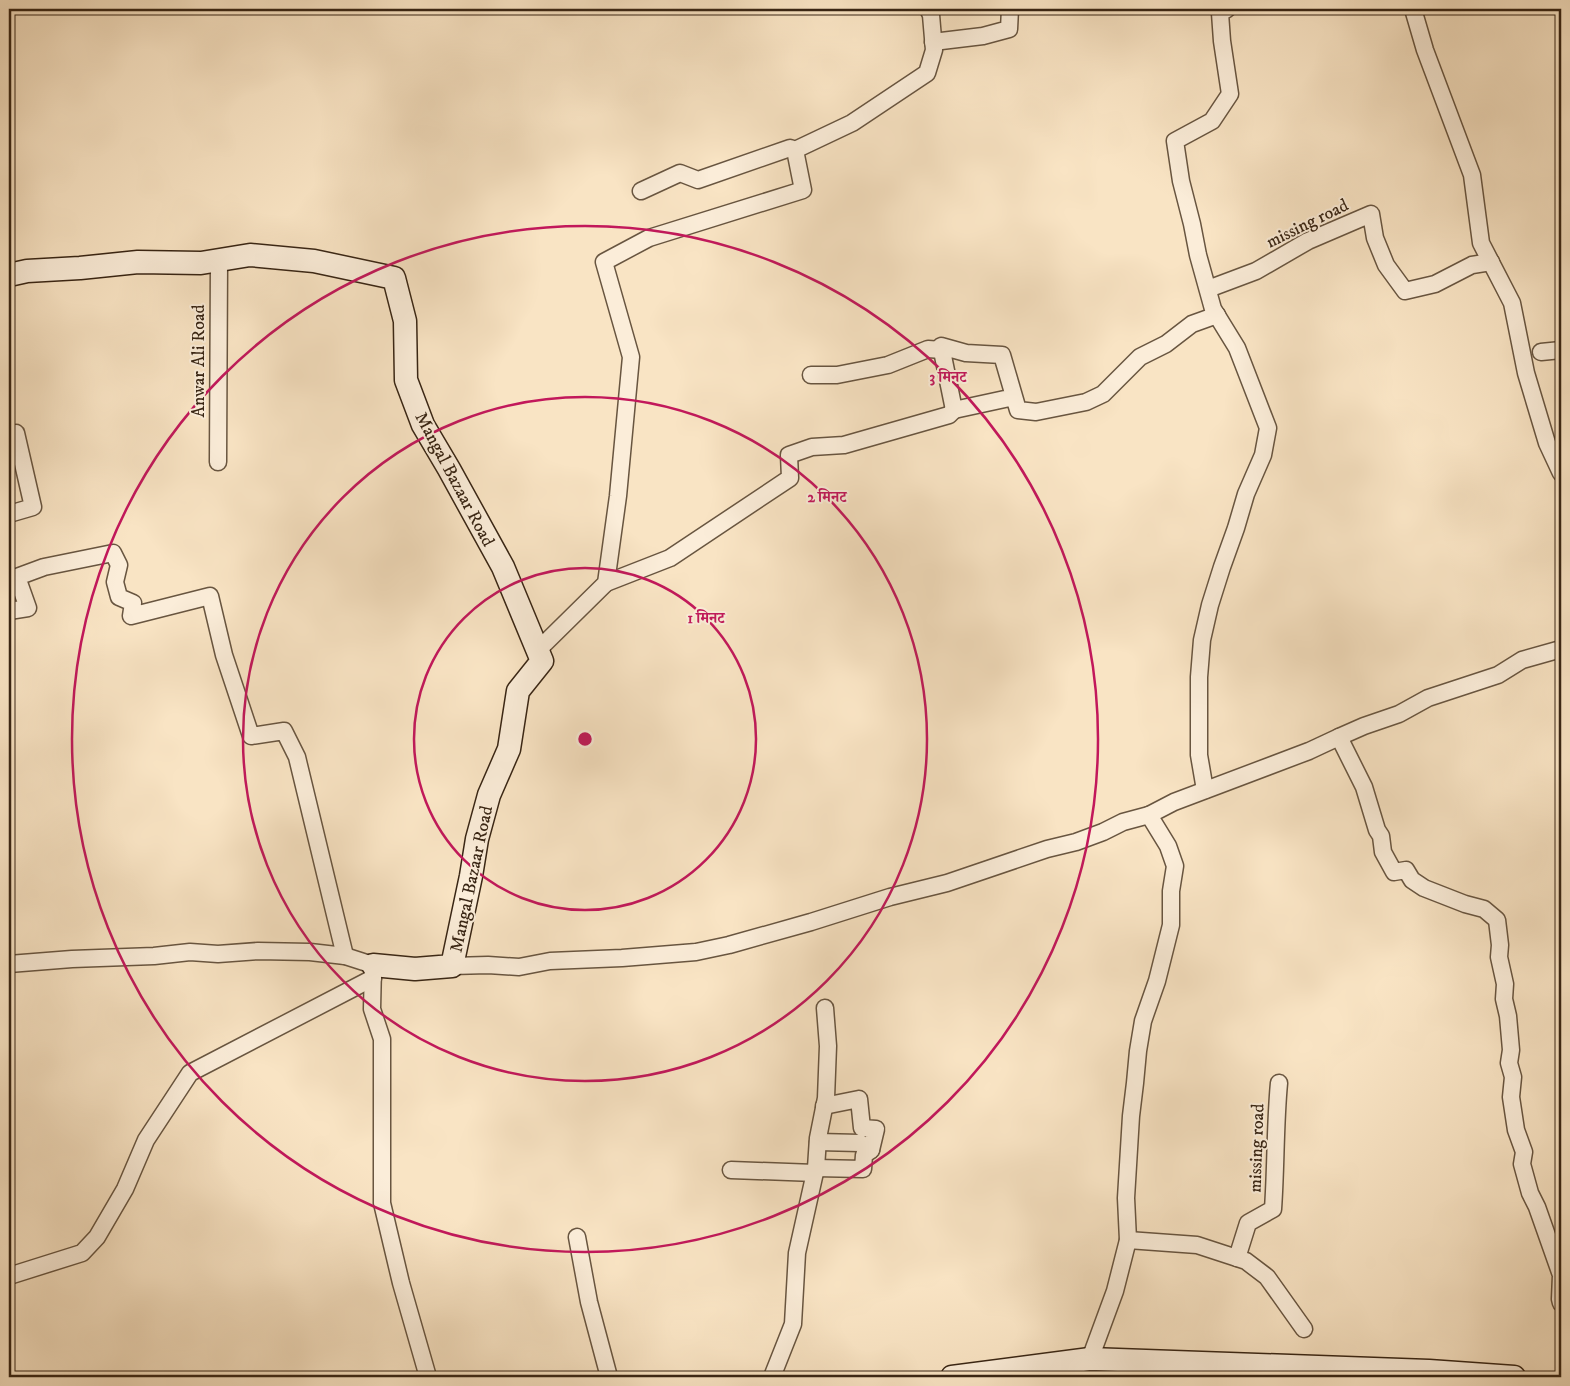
<svg xmlns="http://www.w3.org/2000/svg" width="1570" height="1386" font-family="'IM FELL DW Pica','Noto Serif Devanagari',serif">
  <style>
    .lines { fill: none; stroke-linecap: round; stroke-linejoin: round }
    .street-casing { stroke: #685540; stroke-width: 19 }
    .secondary-casing { stroke: #382514; stroke-width: 25 }
    .street { stroke: #fbedd9; stroke-width: 16 }
    .secondary { stroke: #fbedd9; stroke-width: 22 }
    .ring { fill: none; stroke: #c2185b; stroke-width: 2.5 }
    .labels { text-anchor: middle; stroke-width: 4; stroke-linejoin: round; paint-order: stroke }
    .street-label { font-size: 18px; fill: #382514; stroke: #fbedd9 }
    .centre { fill: #c2185b; stroke: #fbedd9; stroke-width: 2.5 }
    .ring-label { font-size: 15px; text-anchor: middle; font-weight: bold; fill: #c2185b; stroke: #fbedd9; stroke-width: 4; stroke-linejoin: round; paint-order: stroke }
  </style>
  <rect width="100%" height="100%" fill="#f9e4c4"/>
  <filter id="stains"><feTurbulence type="fractalNoise" baseFrequency=".004" numOctaves="4"/><feColorMatrix values="0 0 0 0 .2 0 0 0 0 .09 0 0 0 0 .02 0 0 0 .5 -.17"/></filter>
  <radialGradient id="worn" r=".72"><stop offset=".6" stop-color="#630" stop-opacity="0"/><stop offset="1" stop-color="#630" stop-opacity=".3"/></radialGradient>
  <g class="lines">
    <defs>
      <g id="street">
        <polyline points="1413,9 1425,50 1472,175 1481,243 1512,303 1526,373 1547,443 1561,473"/>
        <polyline points="933,42 983,36 1009,29 1010,9"/>
        <polyline points="641,191 680,173 698,180 790,148 795,150"/>
        <polyline points="1208,289 1256,271 1308,241 1371,214 1375,238 1386,265 1405,291 1435,284 1472,265 1491,262"/>
        <polyline points="1541,352 1561,350"/>
        <polyline points="811,375 837,375 888,365 928,349 942,350"/>
        <polyline points="1014,397 954,410 941,346 966,353 1002,355 1018,410 1036,412 1086,402 1103,394 1140,357 1166,344 1192,324 1217,315"/>
        <polyline points="218,462 219,260"/>
        <polyline points="9,514 33,507 16,433"/>
        <polyline points="606,583 670,558 790,478 789,455 812,447 844,445 949,415 954,410"/>
        <polyline points="9,611 28,608 17,577 44,567 113,553 119,565 115,582 119,597 133,603 131,616 210,596 224,655 251,736 284,731 297,757 345,956"/>
        <polyline points="1561,649 1522,660 1498,675 1428,698 1399,714 1364,726 1339,737 1364,787 1377,830 1381,836 1383,852 1394,872 1406,870 1412,880 1424,888 1465,904 1484,909 1497,920 1500,945 1499,957 1505,984 1504,999 1508,1016 1511,1050 1509,1063 1513,1077 1511,1097 1516,1130 1524,1152 1522,1164 1530,1193 1537,1207 1561,1275 1560,1299 1561,1303"/>
        <polyline points="537,651 606,583 618,496 631,357 604,262 649,238 803,190 795,150 852,123 927,73 934,50 931,15 928,9"/>
        <polyline points="1205,790 1199,755 1199,677 1202,640 1210,605 1222,567 1236,528 1246,494 1263,455 1268,428 1237,348 1213,309 1198,255 1192,224 1181,181 1175,141 1212,121 1230,94 1222,41 1220,13 1227,9"/>
        <polyline points="9,964 72,959 154,956 190,952 218,954 258,951 310,952 345,956 373,965 372,1009 382,1039 382,1203 401,1283 428,1377"/>
        <polyline points="452,966 488,965 519,967 550,961 622,958 696,952 729,945 811,922 890,897 947,883 1047,849 1076,842 1103,832 1123,822 1149,815"/>
        <polyline points="818,1142 860,1143 871,1150"/>
        <polyline points="816,1168 863,1169 864,1155 871,1150 876,1129 862,1128 859,1099 824,1106"/>
        <polyline points="731,1170 815,1173"/>
        <polyline points="577,1237 589,1302 609,1377"/>
        <polyline points="1128,1240 1197,1245 1246,1261 1267,1277 1304,1329"/>
        <path d="M 1237,1258 L 1248,1223 L 1273,1209 C 1276,1167 1275,1125 1279,1083"/>
        <polyline points="9,1276 82,1253 97,1237 125,1189 146,1140 190,1073 373,978"/>
        <polyline points="1090,1359 1115,1291 1128,1240 1126,1198 1131,1116 1135,1083 1138,1051 1143,1021 1157,981 1171,925 1171,891 1175,866 1168,846 1149,815 1174,802 1309,751 1339,737"/>
        <polyline points="772,1377 793,1324 797,1253 816,1168 818,1138 826,1098 828,1046 825,1008"/>
      </g>
      <g id="secondary">
        <polyline points="9,275 27,271 80,268 138,262 201,263 250,255 314,261 394,278 405,321 406,380 423,425 449,469 503,567 542,661 518,691 509,749 489,795 477,839 471,876 452,966 415,969 373,965"/>
        <polyline points="952,1377 1090,1359 1429,1371 1514,1377"/>
      </g>
    </defs>
    <use href="#street" class="street-casing"/>
    <use href="#secondary" class="secondary-casing"/>
    <use href="#street" class="street"/>
    <use href="#secondary" class="secondary"/>
  </g>
  <g class="ring">
    <circle cx="585" cy="739" r="171"/>
    <circle cx="585" cy="739" r="342"/>
    <circle cx="585" cy="739" r="513"/>
  </g>
  <g class="labels">
    <g class="street-label">
      <text transform="translate(1307 223) rotate(-26)" y="6">missing road</text>
      <text transform="translate(198 361) rotate(-90)" y="6">Anwar Ali Road</text>
      <text transform="translate(455 479) rotate(62)" y="6">Mangal Bazaar Road</text>
      <text transform="translate(471 879) rotate(-78)" y="6">Mangal Bazaar Road</text>
      <text transform="translate(1256 1148) rotate(-88)" y="6">missing road</text>
    </g>
  </g>
  <circle cx="585" cy="739" r="8" class="centre"/>
  <g class="ring-label">
    <text x="948" y="382">3 मिनट</text>
    <text x="827" y="502">2 मिनट</text>
    <text x="706" y="623">1 मिनट</text>
  </g>
  <rect width="1570" height="1386" fill="none" stroke="#f9e4c4" stroke-width="30"/>
  <rect x="10" y="10" width="1550" height="1366" fill="none" stroke="#382514" stroke-width="2.5"/>
  <rect x="15" y="15" width="1540" height="1356" fill="none" stroke="#382514"/>
  <rect width="100%" height="100%" filter="url(#stains)"/>
  <rect width="100%" height="100%" fill="url(#worn)"/>
</svg>
